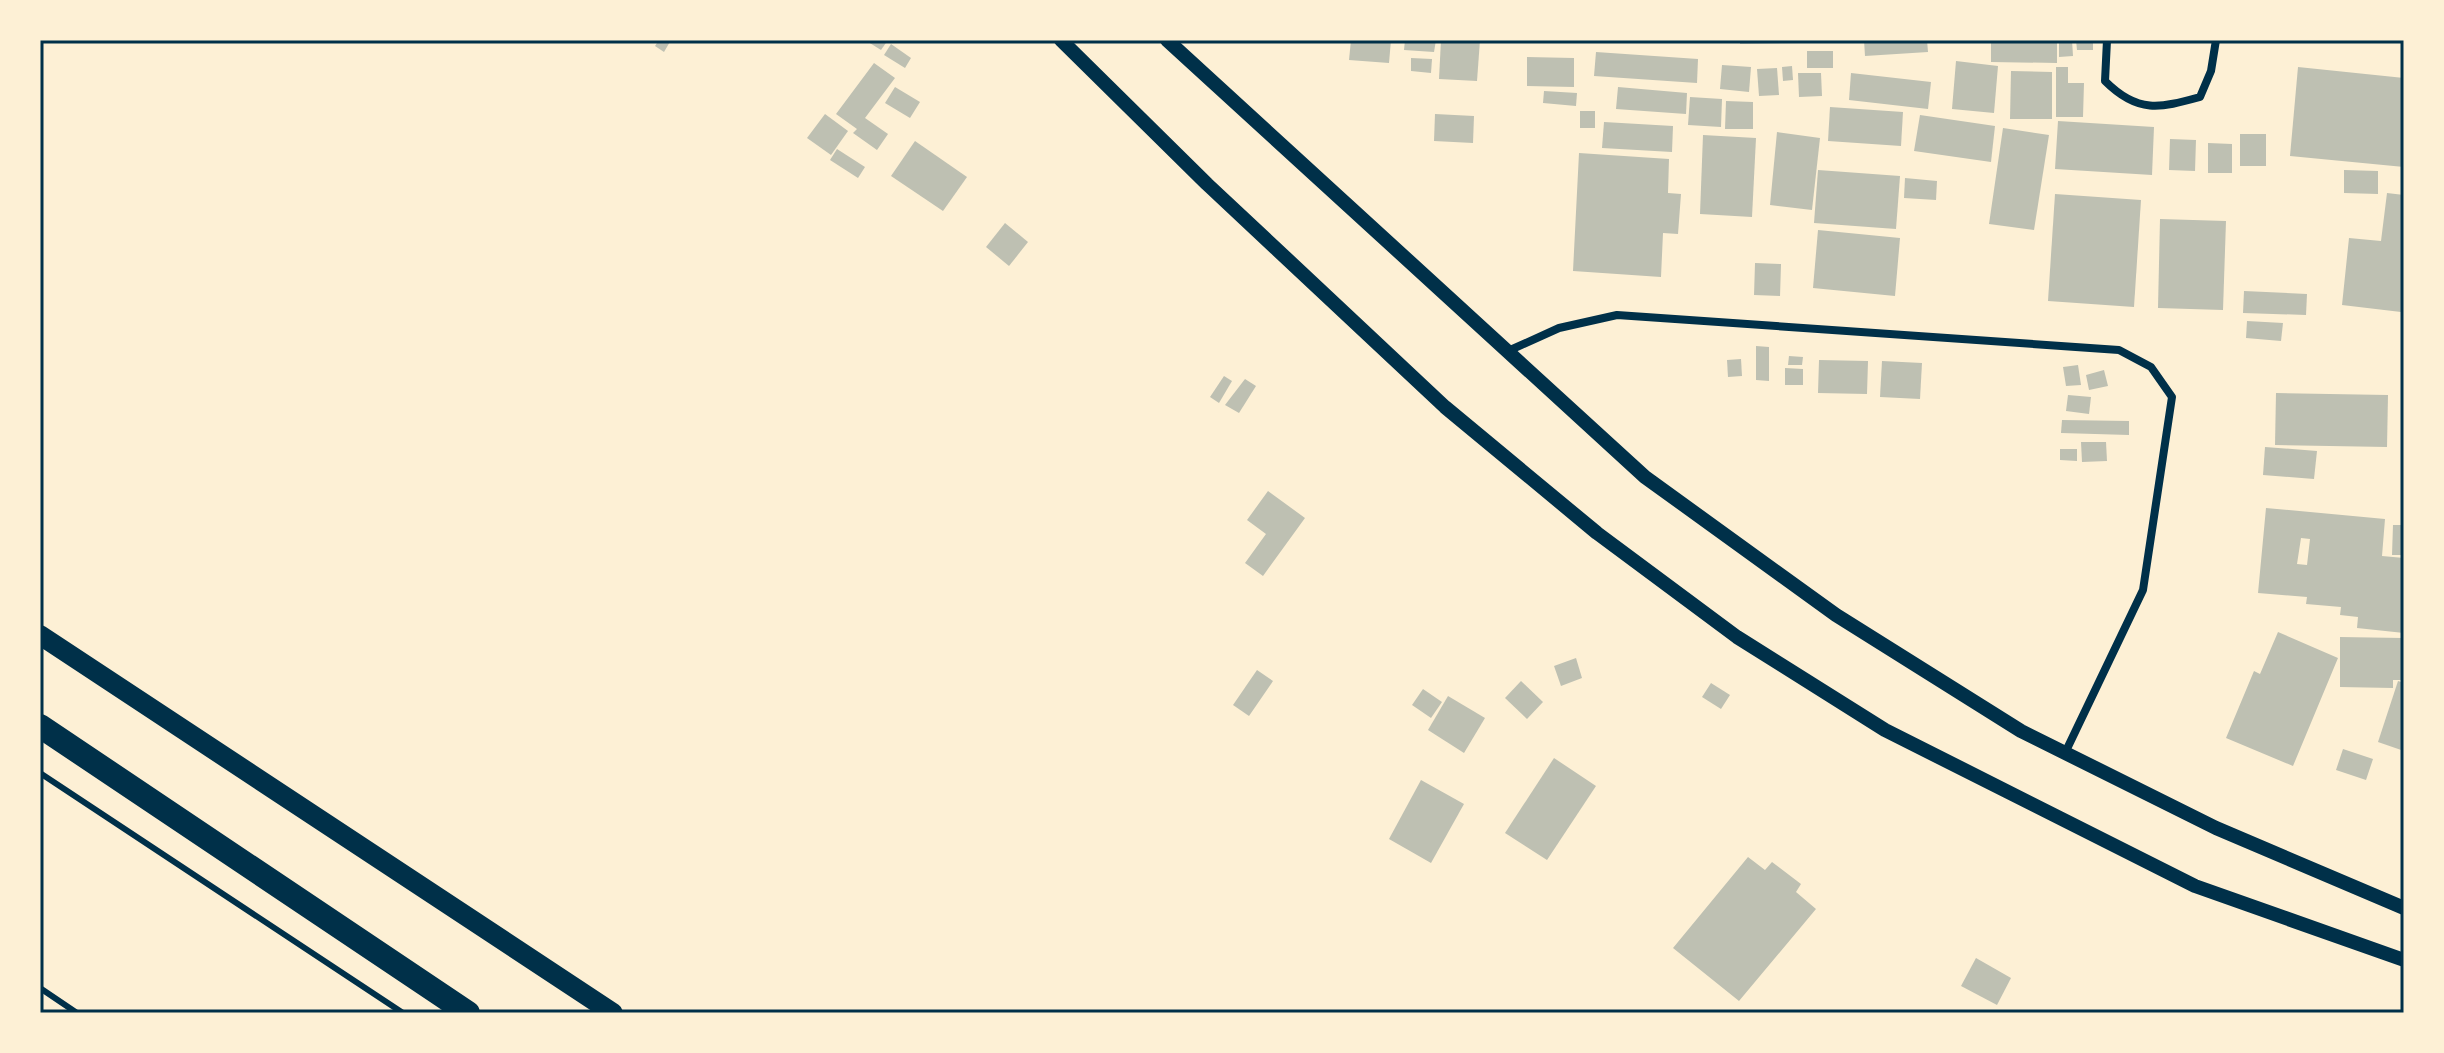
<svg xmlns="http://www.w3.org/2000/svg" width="2444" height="1053" font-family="'Open Sans',sans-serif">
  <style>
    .building { fill: #bec0b2; fill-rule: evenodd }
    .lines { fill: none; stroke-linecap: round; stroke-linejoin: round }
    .service { stroke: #003049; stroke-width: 6 }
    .minor { stroke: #003049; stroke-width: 8 }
    .tertiary { stroke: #003049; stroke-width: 14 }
    .primary { stroke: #003049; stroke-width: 20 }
    .motorway { stroke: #003049; stroke-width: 24 }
    .neatline { fill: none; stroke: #003049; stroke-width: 3 }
  </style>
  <rect width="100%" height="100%" fill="#fdf0d5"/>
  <g class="building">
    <polygon points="659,40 671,40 664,52 655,46"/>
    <polygon points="865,40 888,40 881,50"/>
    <polygon points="1351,40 1391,40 1389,63 1349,60"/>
    <polygon points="1405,40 1436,40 1434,52 1404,50"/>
    <polygon points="1441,40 1480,40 1477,81 1439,79"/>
    <polygon points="1740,40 1800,40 1800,43 1740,44"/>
    <polygon points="1864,40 1927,40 1928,52 1865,56"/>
    <polygon points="1991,40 2057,40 2057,63 1991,62"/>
    <polygon points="2059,40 2072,40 2073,56 2059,57"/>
    <polygon points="2076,40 2093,40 2093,50 2077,50"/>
    <polygon points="891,44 911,58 905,68 884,55"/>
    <rect x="1807" y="51" width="26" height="17"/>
    <polygon points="1596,52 1698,59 1697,83 1594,76"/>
    <polygon points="1527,57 1574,58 1574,87 1527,86"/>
    <polygon points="1411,58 1432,59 1431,73 1411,71"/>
    <polygon points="1956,61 1998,66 1994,113 1952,109"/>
    <polygon points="874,63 895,78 865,118 888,134 877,150 853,133 857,129 836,114"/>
    <polygon points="1722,65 1751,67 1749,92 1720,89"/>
    <polygon points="1792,66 1793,80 1783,81 1782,67"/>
    <polygon points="2056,67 2068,67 2068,83 2084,83 2083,117 2056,117"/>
    <polygon points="2298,67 2404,78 2404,167 2290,156"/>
    <polygon points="1777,68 1779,95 1759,96 1757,69"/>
    <polygon points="2011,71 2052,72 2052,119 2010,119"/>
    <polygon points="1798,73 1821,73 1822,96 1799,97"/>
    <polygon points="1851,73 1931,82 1928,109 1849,100"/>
    <polygon points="895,87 920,102 910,118 885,103"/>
    <polygon points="1618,87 1687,93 1686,114 1616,109"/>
    <polygon points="1544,91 1577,93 1576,106 1543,103"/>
    <polygon points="1690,97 1722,99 1721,127 1688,125"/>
    <polygon points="1726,101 1753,102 1753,129 1725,129"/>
    <polygon points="1830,107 1903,112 1901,146 1828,141"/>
    <rect x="1580" y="111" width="15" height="17"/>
    <polygon points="825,114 848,131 831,155 807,138"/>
    <polygon points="1435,114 1474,116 1473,143 1434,141"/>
    <polygon points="1920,115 1995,126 1991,162 1914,151"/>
    <polygon points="2058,121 2154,127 2152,175 2055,169"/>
    <polygon points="1604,122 1673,126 1672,152 1602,148"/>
    <polygon points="2003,128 2049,135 2034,230 1989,224"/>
    <polygon points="1777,132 1820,138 1812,210 1770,205"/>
    <rect x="2240" y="134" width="26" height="32"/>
    <polygon points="1703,135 1756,138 1752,217 1700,214"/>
    <polygon points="2170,139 2196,140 2195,171 2169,170"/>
    <polygon points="915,141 967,177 943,211 891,176"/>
    <polygon points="2208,143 2232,144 2232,173 2208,173"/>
    <polygon points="837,149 865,167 858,178 830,160"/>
    <polygon points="1579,153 1669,159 1668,193 1681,194 1678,234 1663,233 1661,277 1573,271"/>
    <polygon points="1818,170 1900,176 1896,229 1814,223"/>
    <polygon points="2344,170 2378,171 2378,194 2344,193"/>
    <polygon points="1905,178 1937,181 1936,200 1904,198"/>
    <polygon points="2387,193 2404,195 2404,279 2401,312 2342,305 2349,238 2381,241"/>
    <polygon points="2055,194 2141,200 2134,307 2048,301"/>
    <polygon points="2160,219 2226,221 2223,310 2158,308"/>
    <polygon points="1005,223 1028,242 1009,266 986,247"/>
    <polygon points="1818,230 1900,238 1895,296 1813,288"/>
    <polygon points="1755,263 1781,264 1780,296 1754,295"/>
    <polygon points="2244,291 2307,294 2306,315 2243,313"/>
    <polygon points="2247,321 2283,323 2281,341 2246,338"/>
    <polygon points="1756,346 1769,347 1769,381 1756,380"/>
    <polygon points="1789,356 1803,357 1802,365 1788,365"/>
    <polygon points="1741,359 1742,376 1728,377 1727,360"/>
    <polygon points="1819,360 1868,361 1867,394 1818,393"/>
    <polygon points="1882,361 1922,363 1920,399 1880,397"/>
    <polygon points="2078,365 2081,385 2066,386 2063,367"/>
    <polygon points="1785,368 1803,369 1803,385 1785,385"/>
    <polygon points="2104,370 2108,386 2089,390 2086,375"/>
    <polygon points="1224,376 1232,381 1219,403 1210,397"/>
    <polygon points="1245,379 1256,386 1239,413 1225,405"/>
    <polygon points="2276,393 2388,395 2387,447 2275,445"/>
    <polygon points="2068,395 2091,397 2089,414 2066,411"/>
    <polygon points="2062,420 2129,421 2129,435 2061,433"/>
    <polygon points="2081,442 2106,442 2107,461 2082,462"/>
    <polygon points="2265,447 2317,451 2314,479 2263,475"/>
    <polygon points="2060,449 2077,449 2077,461 2060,460"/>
    <polygon points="1268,491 1305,518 1263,576 1245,563 1266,534 1247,520"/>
    <path d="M 2266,508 L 2385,519 L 2382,556 L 2404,558 L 2404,633 L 2357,628 L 2358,617 L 2340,615 L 2341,607 L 2306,604 L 2307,597 L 2258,593 ZM 2301,538 L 2310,539 L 2307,565 L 2297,564 Z"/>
    <polygon points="2393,525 2404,525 2404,555 2392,555"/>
    <polygon points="2278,632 2338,658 2293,766 2226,738 2254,671 2260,674"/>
    <polygon points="2340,637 2403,638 2402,680 2393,680 2393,688 2340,687"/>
    <polygon points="1576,658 1582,678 1561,686 1554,666"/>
    <polygon points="1257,670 1273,681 1249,716 1233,705"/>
    <polygon points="1521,681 1543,702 1527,719 1505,698"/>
    <polygon points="2398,681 2404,683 2404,751 2378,742"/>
    <polygon points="1711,683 1730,695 1721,709 1702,697"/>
    <polygon points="1423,689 1442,702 1431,718 1412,705"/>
    <polygon points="1448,696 1485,718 1464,753 1428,730"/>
    <polygon points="2343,749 2373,759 2366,780 2336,770"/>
    <polygon points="1554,758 1596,786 1547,860 1505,833"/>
    <polygon points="1421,780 1464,804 1431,863 1389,839"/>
    <polygon points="1748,857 1765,870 1772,862 1801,884 1796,892 1816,909 1739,1001 1673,948"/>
    <polygon points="1976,958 2011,978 1997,1005 1961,986"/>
  </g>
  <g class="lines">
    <g class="service">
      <polyline points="40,773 403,1013"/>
      <polyline points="40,988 77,1013"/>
    </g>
    <g class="minor">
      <path d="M 2107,40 L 2105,81 C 2138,114 2160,108 2200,97 L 2211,71 L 2216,40"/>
      <polyline points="1508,351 1559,328 1617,315 2119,350 2151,367 2172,397 2143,590 2065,753"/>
    </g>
    <g class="tertiary">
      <polyline points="1061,40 1207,184 1445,407 1597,533 1737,637 1885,730 2195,886 2404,960"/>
      <polyline points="1167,40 1645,477 1836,615 2021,731 2216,828 2404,908"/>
    </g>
    <polyline class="primary" points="40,635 613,1013"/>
    <polyline class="motorway" points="40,726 468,1013"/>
  </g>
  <rect width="2444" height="1053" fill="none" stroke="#fdf0d5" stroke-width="84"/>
  <rect x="42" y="42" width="2360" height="969" class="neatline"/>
</svg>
